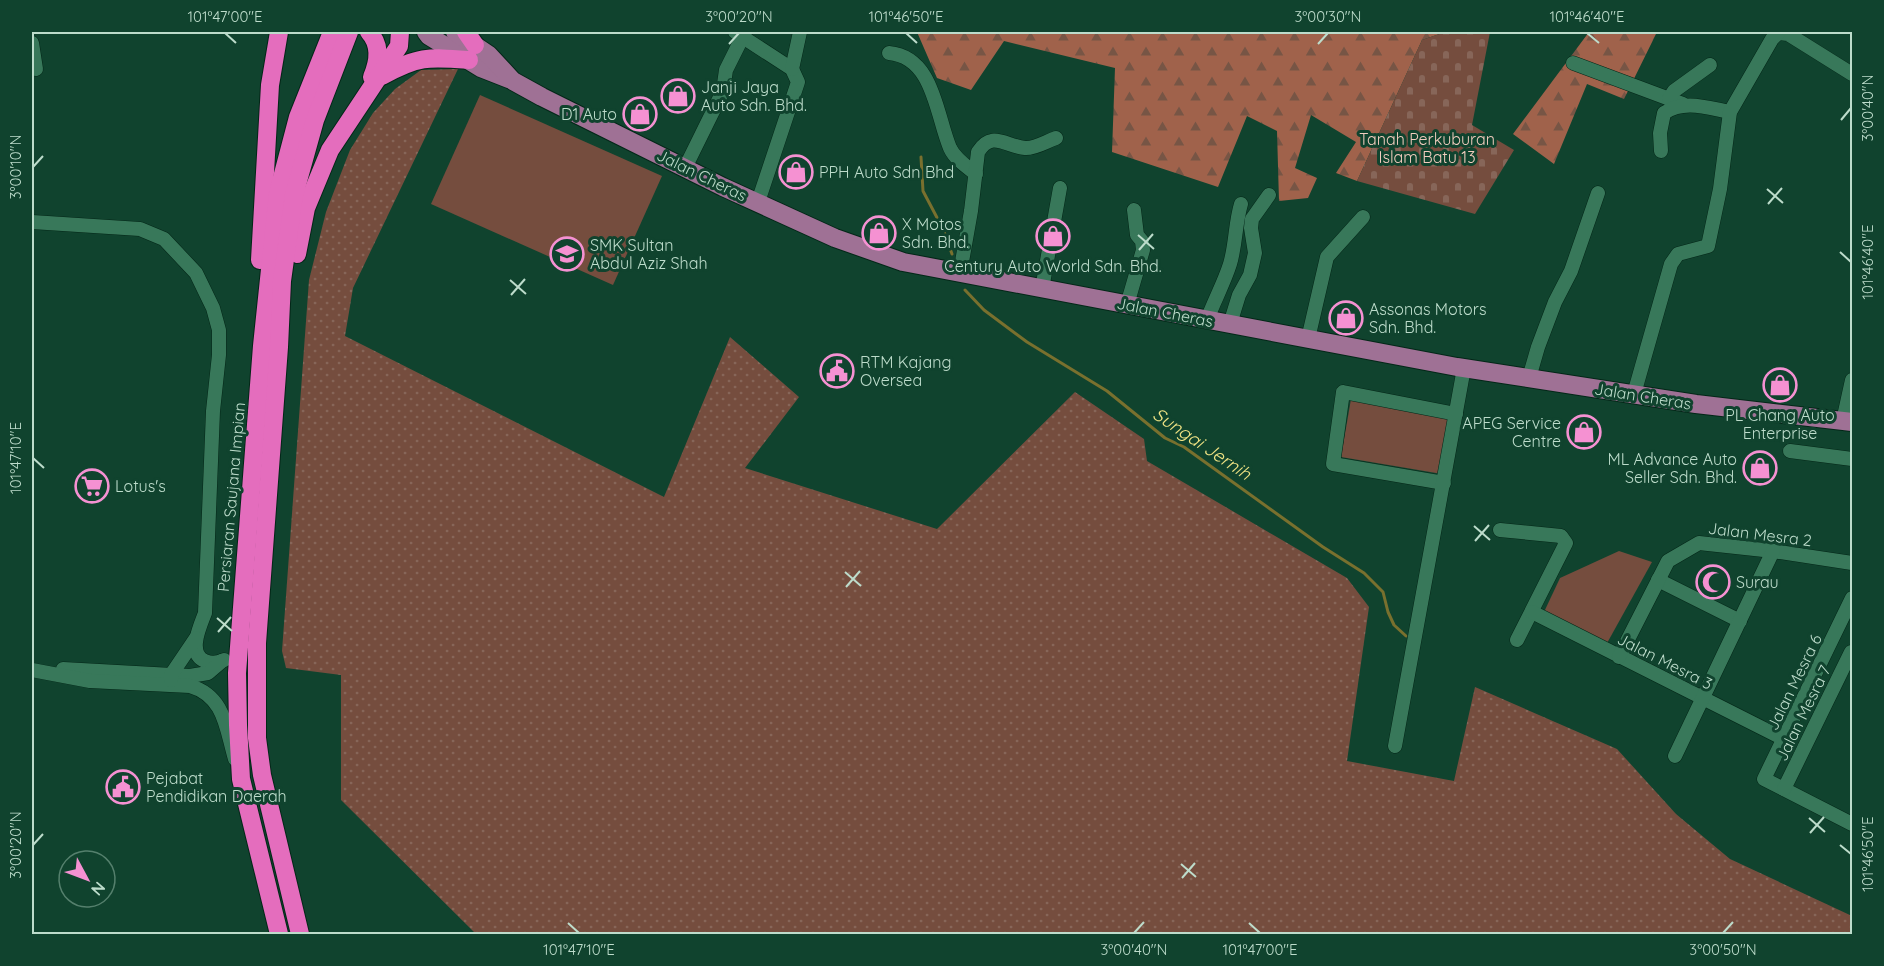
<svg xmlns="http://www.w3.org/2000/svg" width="1884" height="966" font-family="Quicksand,sans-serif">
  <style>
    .grass { fill: url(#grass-dots) }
    .forest { fill: url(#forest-firs) }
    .cemetery { fill: url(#cemetery-stones) }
    .green { fill: #754d3e }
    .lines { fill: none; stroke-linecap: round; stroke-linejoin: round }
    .stream { stroke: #79702e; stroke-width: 3 }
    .minor-casing { stroke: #042718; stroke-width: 15 }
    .major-casing { stroke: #042718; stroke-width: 20 }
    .highway-casing { stroke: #042718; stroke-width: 20 }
    .minor { stroke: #38785a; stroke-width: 14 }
    .major { stroke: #9f7195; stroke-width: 18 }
    .highway { stroke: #e46dbd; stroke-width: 18 }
    .ticks { fill: none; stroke: #bddccb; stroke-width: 2 }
    .labels { text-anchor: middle; stroke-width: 6; stroke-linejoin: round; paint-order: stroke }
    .poi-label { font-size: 16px; fill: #bddccb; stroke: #10432e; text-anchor: start }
    .park-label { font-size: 16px; fill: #f3cdbf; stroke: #10432e }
    .street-label { font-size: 16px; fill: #bddccb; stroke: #10432e }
    .water-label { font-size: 18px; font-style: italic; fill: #f0e384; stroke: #10432e }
    .neatline { fill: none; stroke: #bddccb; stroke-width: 2 }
    .ticks-label { font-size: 15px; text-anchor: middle; fill: #bddccb }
  </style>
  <defs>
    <pattern id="grass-dots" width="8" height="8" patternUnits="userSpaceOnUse" patternTransform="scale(1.5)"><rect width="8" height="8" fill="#754d3e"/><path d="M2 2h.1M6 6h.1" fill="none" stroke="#876659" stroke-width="1.8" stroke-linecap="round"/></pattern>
    <pattern id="forest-firs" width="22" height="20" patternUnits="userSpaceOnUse" patternTransform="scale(1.5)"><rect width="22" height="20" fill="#a0624b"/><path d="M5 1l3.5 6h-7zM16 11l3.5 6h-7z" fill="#775545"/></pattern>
    <pattern id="cemetery-stones" width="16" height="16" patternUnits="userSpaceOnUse" patternTransform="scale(1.5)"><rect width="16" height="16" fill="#754d3e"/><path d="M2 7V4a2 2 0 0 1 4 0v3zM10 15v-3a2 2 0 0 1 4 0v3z" fill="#876659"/></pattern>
  </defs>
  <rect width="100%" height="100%" fill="#10432e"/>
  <polygon class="grass" points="458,69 353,288 345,336 664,497 730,337 799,397 745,468 937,529 1075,392 1144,439 1147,461 1347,578 1369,607 1347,761 1454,781 1475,687 1617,749 1676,814 1730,859 1852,916 1852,934 476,934 341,800 341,675 286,668 282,651 309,280 326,212 350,150 373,113 395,89 421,70"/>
  <g class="forest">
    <polygon points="917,32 1445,32 1422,40 1357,181 1336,173 1356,142 1311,115 1295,168 1317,178 1308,198 1279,201 1277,131 1247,116 1218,187 1112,152 1115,68 1004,41 971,90 937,78"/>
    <polygon points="1589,32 1657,32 1624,99 1587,84 1554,164 1513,134"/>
  </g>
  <polygon class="cemetery" points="1445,32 1490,32 1472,125 1514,150 1475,214 1357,181 1422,40"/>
  <g class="green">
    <polygon points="480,95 662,176 613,285 431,204"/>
    <polygon points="1351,399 1452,416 1442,474 1341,457"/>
    <polygon points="1619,551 1652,562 1606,645 1544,612 1560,578"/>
  </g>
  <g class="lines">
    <g class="stream">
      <polyline points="921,157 923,191 943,229 952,254"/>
      <polyline points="965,290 984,310 1027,342 1107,391 1165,438 1184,447 1323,547 1364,573 1383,592 1388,612 1394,625 1406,636"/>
    </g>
    <defs>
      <g id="minor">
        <polyline points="735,32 792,69 798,82 758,202"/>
        <polyline points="1779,33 1788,34 1852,74"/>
        <polyline points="32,43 36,69"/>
        <path d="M 889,53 C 934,57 936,115 950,148 C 955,159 967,167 976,174"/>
        <polyline points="1573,63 1683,104"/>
        <polyline points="792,69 800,32"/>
        <polyline points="1669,99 1674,91 1710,65"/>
        <path d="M 1661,151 L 1660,133 L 1664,113 C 1684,99 1708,108 1730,112"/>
        <polyline points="685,168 723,91 726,70 745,32"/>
        <path d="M 32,222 L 140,229 L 164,239 L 196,273 L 213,308 L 219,330 L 219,355 L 213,411 L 205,613 C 200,626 187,654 205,661 C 211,664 218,663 224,660"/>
        <path d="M 960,273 L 971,211 L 978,152 C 992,130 1005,146 1025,148 C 1034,149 1047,141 1056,138"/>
        <polyline points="1042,289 1060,188"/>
        <polyline points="1127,305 1143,250 1142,241 1137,235 1134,210"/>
        <path d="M 1207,320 C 1214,301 1224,283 1230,264 C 1236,244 1235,224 1241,204"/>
        <polyline points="1230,324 1239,295 1250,275 1255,253 1251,228 1252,219 1269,195"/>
        <polyline points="1308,339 1327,257 1363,217"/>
        <polyline points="1529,378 1538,347 1555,302 1571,271 1598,193"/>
        <polyline points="1634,394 1671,264 1678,254 1708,246 1720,189 1730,112 1772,39 1779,32"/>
        <polyline points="1843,421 1852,380"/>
        <polyline points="1790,451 1852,459"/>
        <polyline points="1444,483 1333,464 1343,392 1456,414"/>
        <polyline points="1500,530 1561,536 1566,543 1517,640"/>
        <polyline points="1658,580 1740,621"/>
        <polyline points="1852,598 1764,779 1852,824"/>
        <polyline points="1532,612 1784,739"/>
        <polyline points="1619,657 1668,561 1699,543 1773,551 1852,563"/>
        <polyline points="63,669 190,676 208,673 222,661"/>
        <path d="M 32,670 L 90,681 L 190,686 C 225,696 226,729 235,759"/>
        <polyline points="171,680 171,675 196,638"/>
        <polyline points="1395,746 1464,368"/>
        <polyline points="1675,756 1773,551"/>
        <polyline points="1784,789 1851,652"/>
      </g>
      <g id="major">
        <polyline points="426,32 429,36 481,68 509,79"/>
        <polyline points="455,32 489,55 513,81 542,97 723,187 835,238 903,262 1457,367 1696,404 1852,422"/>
      </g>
      <g id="highway">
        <path d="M 369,32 C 381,45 379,61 372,77"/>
        <polyline points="466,32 475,45"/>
        <path d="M 382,76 C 418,56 428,57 469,60"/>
        <polyline points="297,254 306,208 330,150 399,46 400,32"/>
        <polyline points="260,260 270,85 279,32"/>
        <polyline points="279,934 241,779 238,725 237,673 262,346 278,193 298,117 332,32"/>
        <polyline points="300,934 262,775 257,738 257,643 279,347 282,281 294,195 315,120 349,32"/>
      </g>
    </defs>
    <use href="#minor" class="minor-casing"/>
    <use href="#major" class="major-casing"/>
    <use href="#highway" class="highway-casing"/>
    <use href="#minor" class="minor"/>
    <use href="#major" class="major"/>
    <use href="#highway" class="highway"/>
  </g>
  <path class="ticks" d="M 225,33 L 236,43M 906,33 L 917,43M 1587,33 L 1599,43M 729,44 L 739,33M 1318,44 L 1328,33M 1841,120 L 1851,108M 33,167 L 43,156M 1767,189 L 1783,203M 1768,204 L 1782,188M 1138,235 L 1154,249M 1139,250 L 1153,234M 1840,252 L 1851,262M 510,280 L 526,294M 511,295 L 525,279M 33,458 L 44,468M 1474,526 L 1490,540M 1475,541 L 1489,525M 845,572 L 861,586M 846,587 L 860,571M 217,618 L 232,631M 218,632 L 231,617M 1809,818 L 1825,832M 1810,833 L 1824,817M 33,845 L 43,834M 1840,845 L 1851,854M 1181,864 L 1196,877M 1182,878 L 1195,863M 568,923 L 579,933M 1249,923 L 1260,933M 1134,933 L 1144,922M 1723,933 L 1733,922"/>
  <defs>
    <symbol id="shop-ring" viewBox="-11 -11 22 22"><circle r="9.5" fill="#10432e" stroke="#f591d2" stroke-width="1.5"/><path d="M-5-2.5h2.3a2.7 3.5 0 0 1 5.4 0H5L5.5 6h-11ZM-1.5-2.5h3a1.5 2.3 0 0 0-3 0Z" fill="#f591d2"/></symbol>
    <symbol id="school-ring" viewBox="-11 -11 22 22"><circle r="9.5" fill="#10432e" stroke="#f591d2" stroke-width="1.5"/><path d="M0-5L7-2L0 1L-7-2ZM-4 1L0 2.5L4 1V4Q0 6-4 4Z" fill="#f591d2"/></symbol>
    <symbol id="civic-ring" viewBox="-11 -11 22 22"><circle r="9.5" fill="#10432e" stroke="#f591d2" stroke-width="1.5"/><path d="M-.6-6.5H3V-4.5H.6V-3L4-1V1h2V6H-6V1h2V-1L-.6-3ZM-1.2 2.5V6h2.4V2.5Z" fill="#f591d2"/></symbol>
    <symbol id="supermarket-ring" viewBox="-11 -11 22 22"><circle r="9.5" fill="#10432e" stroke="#f591d2" stroke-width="1.5"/><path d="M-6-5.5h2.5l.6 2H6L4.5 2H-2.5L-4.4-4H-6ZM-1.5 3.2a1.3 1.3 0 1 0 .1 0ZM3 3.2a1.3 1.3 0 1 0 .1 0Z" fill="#f591d2"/></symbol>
    <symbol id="mosque-ring" viewBox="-11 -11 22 22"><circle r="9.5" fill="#10432e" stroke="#f591d2" stroke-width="1.5"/><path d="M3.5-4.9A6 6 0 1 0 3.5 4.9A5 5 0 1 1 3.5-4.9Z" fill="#f591d2"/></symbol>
  </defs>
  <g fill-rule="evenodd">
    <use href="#shop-ring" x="659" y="77" width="38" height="38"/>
    <use href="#shop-ring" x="621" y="95" width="38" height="38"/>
    <use href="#shop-ring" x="777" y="153" width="38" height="38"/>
    <use href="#shop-ring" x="860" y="214" width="38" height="38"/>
    <use href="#shop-ring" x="1034" y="217" width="38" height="38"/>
    <use href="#school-ring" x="548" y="235" width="38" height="38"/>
    <use href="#shop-ring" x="1327" y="299" width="38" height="38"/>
    <use href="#civic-ring" x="818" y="352" width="38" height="38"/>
    <use href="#shop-ring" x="1761" y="366" width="38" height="38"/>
    <use href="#shop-ring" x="1565" y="413" width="38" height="38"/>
    <use href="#shop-ring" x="1741" y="449" width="38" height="38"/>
    <use href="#supermarket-ring" x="73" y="467" width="38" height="38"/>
    <use href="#mosque-ring" x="1694" y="563" width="38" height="38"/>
    <use href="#civic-ring" x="104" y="768" width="38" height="38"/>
  </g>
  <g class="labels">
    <g class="poi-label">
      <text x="701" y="93">Janji Jaya<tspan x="701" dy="18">Auto Sdn. Bhd.</tspan></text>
      <text x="617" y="120" text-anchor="end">D1 Auto</text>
      <text x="819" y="178">PPH Auto Sdn Bhd</text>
      <text x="902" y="230">X Motos<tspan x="902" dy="18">Sdn. Bhd.</tspan></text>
      <text x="590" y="251">SMK Sultan<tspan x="590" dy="18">Abdul Aziz Shah</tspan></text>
      <text x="1053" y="272" text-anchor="middle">Century Auto World Sdn. Bhd.</text>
      <text x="1369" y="315">Assonas Motors<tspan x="1369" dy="18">Sdn. Bhd.</tspan></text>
      <text x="860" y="368">RTM Kajang<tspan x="860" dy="18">Oversea</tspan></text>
      <text x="1780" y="421" text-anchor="middle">PL Chang Auto<tspan x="1780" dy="18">Enterprise</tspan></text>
      <text x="1561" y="429" text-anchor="end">APEG Service<tspan x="1561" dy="18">Centre</tspan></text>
      <text x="1737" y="465" text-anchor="end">ML Advance Auto<tspan x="1737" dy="18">Seller Sdn. Bhd.</tspan></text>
      <text x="115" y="492">Lotus's</text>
      <text x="1736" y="588">Surau</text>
      <text x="146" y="784">Pejabat<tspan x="146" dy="18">Pendidikan Daerah</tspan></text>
    </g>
    <g class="park-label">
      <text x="1427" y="145">Tanah Perkuburan<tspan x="1427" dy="18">Islam Batu 13</tspan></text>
    </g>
    <g class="street-label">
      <text transform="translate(702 175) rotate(26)" y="6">Jalan Cheras</text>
      <text transform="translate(1165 312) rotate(11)" y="6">Jalan Cheras</text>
      <text transform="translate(1643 396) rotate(9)" y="6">Jalan Cheras</text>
      <text transform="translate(231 497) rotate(-85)" y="6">Persiaran Saujana Impian</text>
      <text transform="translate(1760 534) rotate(7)" y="6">Jalan Mesra 2</text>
      <text transform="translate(1665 661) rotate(27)" y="6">Jalan Mesra 3</text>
      <text transform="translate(1794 682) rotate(-64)" y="6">Jalan Mesra 6</text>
      <text transform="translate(1803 713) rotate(-64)" y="6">Jalan Mesra 7</text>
    </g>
    <g class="water-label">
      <text transform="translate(1202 444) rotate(34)" y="6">Sungai Jernih</text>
    </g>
  </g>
  <rect width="1884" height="966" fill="none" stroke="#10432e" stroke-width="66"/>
  <g transform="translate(87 879) rotate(131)"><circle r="28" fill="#10432e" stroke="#55806d" stroke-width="1.5"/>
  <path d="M0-4.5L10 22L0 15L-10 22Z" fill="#f591d2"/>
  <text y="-9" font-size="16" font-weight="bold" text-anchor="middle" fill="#bddccb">N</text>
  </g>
  <rect x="33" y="33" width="1818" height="900" class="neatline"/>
  <g class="ticks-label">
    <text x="225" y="22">101°47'00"E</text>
    <text x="739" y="22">3°00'20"N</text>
    <text x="906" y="22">101°46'50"E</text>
    <text x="1328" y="22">3°00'30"N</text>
    <text x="1587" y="22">101°46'40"E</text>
    <text transform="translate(1868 108) rotate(-90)" y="5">3°00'40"N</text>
    <text transform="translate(16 167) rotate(-90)" y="5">3°00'10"N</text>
    <text transform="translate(1868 262) rotate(-90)" y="5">101°46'40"E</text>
    <text transform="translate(16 458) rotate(-90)" y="5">101°47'10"E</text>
    <text transform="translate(16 845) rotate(-90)" y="5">3°00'20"N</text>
    <text transform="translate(1868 854) rotate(-90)" y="5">101°46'50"E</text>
    <text x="579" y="955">101°47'10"E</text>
    <text x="1134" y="955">3°00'40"N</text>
    <text x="1260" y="955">101°47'00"E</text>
    <text x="1723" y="955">3°00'50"N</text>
  </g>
</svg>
